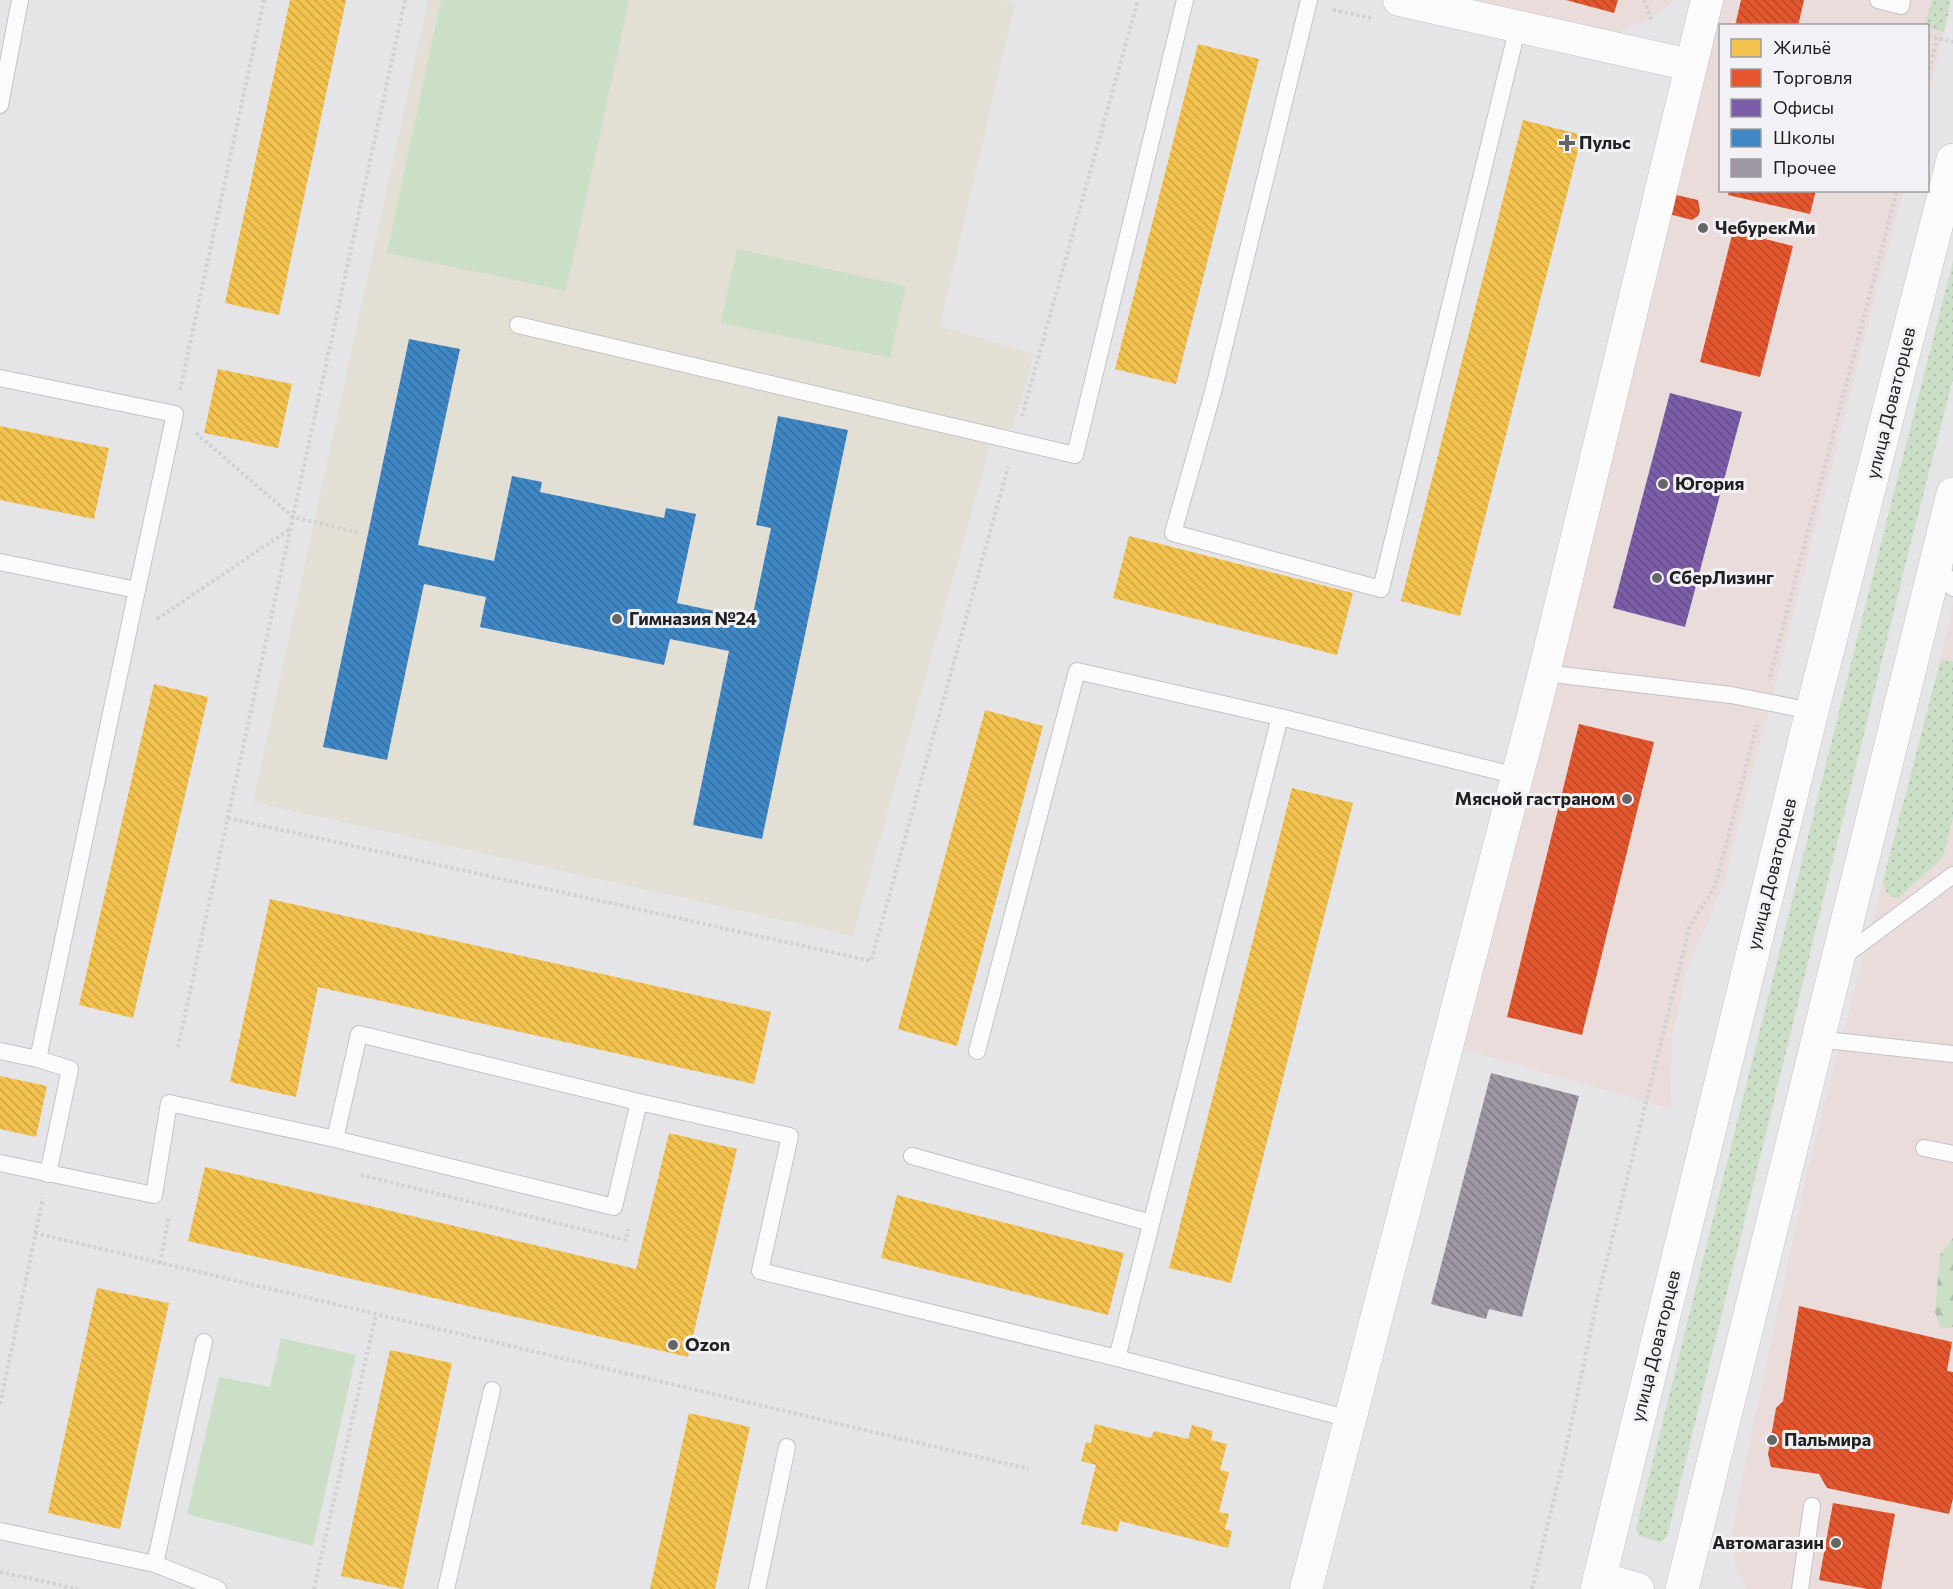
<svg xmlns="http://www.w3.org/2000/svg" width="1953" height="1589" font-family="Commissioner,sans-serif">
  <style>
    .commercial { fill: #eadcdb }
    .education { fill: #e4dfd5 }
    .grass { fill: url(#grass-dots) }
    .forest { fill: url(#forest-firs) }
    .park { fill: #cbdec6 }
    .homes { fill: url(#homes-back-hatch) }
    .shops { fill: url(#shops-back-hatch) }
    .offices { fill: url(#offices-back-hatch) }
    .schools { fill: url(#schools-back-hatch) }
    .building { fill: url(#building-back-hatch) }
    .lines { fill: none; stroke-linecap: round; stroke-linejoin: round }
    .service-casing { stroke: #c3c3c5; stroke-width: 18 }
    .minor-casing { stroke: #c3c3c5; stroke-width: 33 }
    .primary-casing { stroke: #c3c3c5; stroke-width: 34 }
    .path { stroke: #d1d1d2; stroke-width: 4; stroke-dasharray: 3 3; stroke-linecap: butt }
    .service { stroke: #fbfbfc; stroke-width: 16 }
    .minor { stroke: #fbfbfc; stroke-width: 32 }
    .primary { stroke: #fbfbfc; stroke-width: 33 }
    .poi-dot { fill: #666667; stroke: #f2f2f6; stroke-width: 2 }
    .labels { text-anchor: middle; stroke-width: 6; stroke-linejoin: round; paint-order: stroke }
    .poi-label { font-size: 18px; font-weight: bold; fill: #212122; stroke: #f2f2f6; text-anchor: start }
    .street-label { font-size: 18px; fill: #212122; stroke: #f2f2f6 }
  </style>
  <defs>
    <pattern id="grass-dots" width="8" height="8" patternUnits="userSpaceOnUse" patternTransform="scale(1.5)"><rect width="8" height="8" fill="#cbdec6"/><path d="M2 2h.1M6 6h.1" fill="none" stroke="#aebeaa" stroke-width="1.8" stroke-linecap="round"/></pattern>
    <pattern id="forest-firs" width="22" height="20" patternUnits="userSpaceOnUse" patternTransform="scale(1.5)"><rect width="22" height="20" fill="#cbdec6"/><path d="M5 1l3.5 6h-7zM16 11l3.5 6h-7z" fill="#aebeaa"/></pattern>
    <pattern id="homes-back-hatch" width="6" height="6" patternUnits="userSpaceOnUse" patternTransform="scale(1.5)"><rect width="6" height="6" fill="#f2c14e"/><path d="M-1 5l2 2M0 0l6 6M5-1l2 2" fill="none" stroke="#cfa644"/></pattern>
    <pattern id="shops-back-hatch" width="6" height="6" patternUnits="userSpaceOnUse" patternTransform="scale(1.5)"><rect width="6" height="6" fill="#e4572e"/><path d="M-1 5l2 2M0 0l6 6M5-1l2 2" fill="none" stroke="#b84827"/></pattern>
    <pattern id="offices-back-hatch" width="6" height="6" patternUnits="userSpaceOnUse" patternTransform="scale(1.5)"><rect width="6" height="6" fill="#7b5ea7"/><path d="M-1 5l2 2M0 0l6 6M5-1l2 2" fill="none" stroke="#644d88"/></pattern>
    <pattern id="schools-back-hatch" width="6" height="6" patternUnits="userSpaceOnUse" patternTransform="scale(1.5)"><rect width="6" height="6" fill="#3f88c5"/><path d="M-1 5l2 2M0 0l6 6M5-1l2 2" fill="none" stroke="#346fa0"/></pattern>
    <pattern id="building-back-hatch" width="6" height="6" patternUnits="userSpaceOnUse" patternTransform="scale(1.5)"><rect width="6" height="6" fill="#9e97a3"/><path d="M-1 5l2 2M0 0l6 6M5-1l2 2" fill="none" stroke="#807b84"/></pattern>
  </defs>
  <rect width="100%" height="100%" fill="#e5e5e8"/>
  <g class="commercial">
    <polygon points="1471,0 1673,0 1672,3 1648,20 1610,35"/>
    <polygon points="1723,0 1951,0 1928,97 1928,26 1720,26 1720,190 1903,191 1723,887 1687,969 1672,1038 1671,1109 1463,1049"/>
    <polygon points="1953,604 1953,1589 1747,1589 1735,1565 1732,1532 1743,1474 1809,1164 1940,662"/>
  </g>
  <polygon class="education" points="428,0 1003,0 1015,3 940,326 1034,354 1013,427 993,436 853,936 253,802"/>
  <g class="grass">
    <polygon points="1932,0 1951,0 1944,32 1928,28 1928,26 1925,25"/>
    <polygon points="1953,261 1953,379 1908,554 1667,1537 1661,1542 1639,1536 1636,1529 1880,547"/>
    <polygon points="1948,660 1953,662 1953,818 1944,853 1940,860 1897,899 1887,893 1883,881 1940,662"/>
  </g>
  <polygon class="forest" points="1953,1238 1953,1327 1941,1329 1935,1312 1940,1255"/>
  <g class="park">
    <polygon points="441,0 629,0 566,291 387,253"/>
    <polygon points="737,249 906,286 890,358 721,323"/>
    <polygon points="281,1338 356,1355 313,1546 187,1514 219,1377 270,1387"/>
  </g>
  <g class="homes">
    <polygon points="290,0 346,0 279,315 225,303"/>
    <polygon points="1198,44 1259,59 1176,384 1115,369"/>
    <polygon points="1523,120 1582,135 1460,616 1401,601"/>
    <polygon points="218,369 292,384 278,448 204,433"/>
    <polygon points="0,426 109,448 94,519 0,500"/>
    <polygon points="1129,536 1353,593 1337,655 1113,598"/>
    <polygon points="154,684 208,697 133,1018 79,1005"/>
    <polygon points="985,710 1043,726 957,1046 898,1029"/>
    <polygon points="1292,788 1353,803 1231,1283 1169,1268"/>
    <polygon points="270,899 771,1012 754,1084 318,987 296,1097 230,1082"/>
    <polygon points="0,1076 47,1086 36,1137 0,1129"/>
    <polygon points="669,1133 737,1149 688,1357 188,1241 205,1167 636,1269"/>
    <polygon points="897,1195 1124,1253 1108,1315 881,1258"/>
    <polygon points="97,1288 169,1303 120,1529 48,1513"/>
    <polygon points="390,1350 452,1363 403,1589 341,1576"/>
    <polygon points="689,1413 750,1427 715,1589 650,1589"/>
    <polygon points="1095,1424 1151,1438 1154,1431 1188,1439 1192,1425 1213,1431 1211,1440 1227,1444 1220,1470 1229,1472 1219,1512 1229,1514 1225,1529 1232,1531 1228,1548 1120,1521 1117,1532 1081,1524 1096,1465 1081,1461 1086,1442 1091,1443"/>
  </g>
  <g class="shops">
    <polygon points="1566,0 1618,0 1614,13"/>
    <polygon points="1741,0 1804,0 1798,26 1735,26"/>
    <polygon points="1729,190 1816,190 1810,214 1728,195"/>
    <polygon points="1672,194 1698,200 1700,211 1698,216 1692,220 1665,213"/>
    <polygon points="1733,231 1793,246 1760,377 1700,362"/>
    <polygon points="1579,724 1654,742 1582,1035 1507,1017"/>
    <polygon points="1799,1306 1952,1342 1947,1371 1953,1372 1953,1499 1949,1514 1827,1488 1819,1474 1771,1467 1768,1454 1776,1408 1783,1401"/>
    <polygon points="1833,1503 1895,1514 1881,1589 1868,1589 1819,1580"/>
  </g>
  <polygon class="offices" points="1670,393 1742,412 1685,627 1613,608"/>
  <polygon class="schools" points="409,339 460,349 418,545 494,561 512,476 542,482 540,492 664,518 666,508 696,514 677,603 752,619 771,528 756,525 778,416 848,430 762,839 693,825 729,651 670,639 664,665 480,627 486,597 424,584 387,760 323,747"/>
  <polygon class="building" points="1491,1073 1579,1096 1522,1317 1489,1309 1486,1319 1431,1304"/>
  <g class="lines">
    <defs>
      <g id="service">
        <polyline points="1309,0 1213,392 1173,533 1381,589 1518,26"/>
        <polyline points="1878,0 1901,6 1902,0"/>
        <polyline points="0,105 20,0"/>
        <polyline points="518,325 1075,455 1185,0"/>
        <polyline points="0,378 175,414 137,590"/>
        <polyline points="1937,560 1953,588"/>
        <polyline points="0,562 137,590 38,1059"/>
        <polyline points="1544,673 1731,695 1812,711"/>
        <polyline points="1840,959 1953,875"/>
        <polyline points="1817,1039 1953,1054"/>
        <polyline points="0,1051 38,1059 70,1069 48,1174"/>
        <polyline points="977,1051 1077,671 1280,717"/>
        <polyline points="639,1102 790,1136 760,1271 1117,1358 1350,1419"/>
        <polyline points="1924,1148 1953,1154"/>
        <polyline points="912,1156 1151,1223"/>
        <polyline points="0,1163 154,1195 169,1103 335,1139 614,1207 639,1102 359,1034 335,1139"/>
        <polyline points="1117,1358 1280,717 1517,776"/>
        <polyline points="0,1531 155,1564 218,1589"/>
        <polyline points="155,1564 204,1342"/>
        <polyline points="446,1589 492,1390"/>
        <polyline points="757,1589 787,1447"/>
        <polyline points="1800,1589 1812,1506"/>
      </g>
      <g id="minor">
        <polyline points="1399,0 1690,65"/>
        <polyline points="1599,1578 1638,1589"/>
        <polyline points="1306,1589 1544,673 1707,0"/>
      </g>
      <g id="primary">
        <polyline points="1597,1589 1812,711 1953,160"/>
        <polyline points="1682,1589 1953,494"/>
      </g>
    </defs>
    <use href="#service" class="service-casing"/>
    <use href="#minor" class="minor-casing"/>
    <use href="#primary" class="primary-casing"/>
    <g class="path">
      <polyline points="1644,0 1652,23"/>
      <polyline points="1333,10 1372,18"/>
      <polyline points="1928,36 1953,42"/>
      <polyline points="1928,75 1937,38"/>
      <polyline points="180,390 264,0"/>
      <polyline points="1022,416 1138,0"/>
      <polyline points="196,433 293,517 357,532"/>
      <polyline points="157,619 290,529"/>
      <polyline points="1770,677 1897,190"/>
      <polyline points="228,818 871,961 1008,467"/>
      <polyline points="178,1047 405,0"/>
      <polyline points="361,1175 626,1240 628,1229"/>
      <polyline points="35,1233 1029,1469"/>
      <polyline points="160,1263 169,1216"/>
      <polyline points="0,1404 43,1198"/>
      <polyline points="0,1572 78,1589"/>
      <polyline points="314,1589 376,1314"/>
      <polyline points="1532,1589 1565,1454 1598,1296 1690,925 1715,887 1757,725"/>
    </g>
    <use href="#service" class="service"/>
    <use href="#minor" class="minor"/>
    <use href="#primary" class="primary"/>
  </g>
  <g class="poi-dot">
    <path d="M1564 134h6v6h6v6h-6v6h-6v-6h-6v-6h6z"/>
    <circle cx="1703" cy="228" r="6"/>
    <circle cx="1663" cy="484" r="6"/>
    <circle cx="1657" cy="578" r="6"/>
    <circle cx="617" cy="619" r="6"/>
    <circle cx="1627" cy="799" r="6"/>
    <circle cx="673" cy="1345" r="6"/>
    <circle cx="1772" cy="1440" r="6"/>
    <circle cx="1836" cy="1543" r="6"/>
  </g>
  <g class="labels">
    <g class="poi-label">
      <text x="1579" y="149">Пульс</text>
      <text x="1715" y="234">ЧебурекМи</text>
      <text x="1675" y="490">Югория</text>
      <text x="1669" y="584">СберЛизинг</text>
      <text x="629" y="625">Гимназия №24</text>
      <text x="1615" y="805" text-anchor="end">Мясной гастраном</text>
      <text x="685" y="1351">Ozon</text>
      <text x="1784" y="1446">Пальмира</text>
      <text x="1824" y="1549" text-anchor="end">Автомагазин</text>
    </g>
    <g class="street-label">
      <text transform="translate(1891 403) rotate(-76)" y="6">улица Доваторцев</text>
      <text transform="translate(1772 874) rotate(-76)" y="6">улица Доваторцев</text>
      <text transform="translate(1656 1346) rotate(-76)" y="6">улица Доваторцев</text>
    </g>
  </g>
  <rect x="1719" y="24" width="210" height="168" fill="#f2f2f6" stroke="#9e9ea1" stroke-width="1.5"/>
  <rect x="1731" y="39" width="30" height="18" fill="#f2c14e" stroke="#9e9ea1" stroke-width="1.5"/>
  <text x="1773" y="54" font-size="18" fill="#212122">Жильё</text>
  <rect x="1731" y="69" width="30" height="18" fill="#e4572e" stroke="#9e9ea1" stroke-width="1.5"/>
  <text x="1773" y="84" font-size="18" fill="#212122">Торговля</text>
  <rect x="1731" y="99" width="30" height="18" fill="#7b5ea7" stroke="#9e9ea1" stroke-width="1.5"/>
  <text x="1773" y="114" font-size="18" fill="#212122">Офисы</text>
  <rect x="1731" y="129" width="30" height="18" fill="#3f88c5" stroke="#9e9ea1" stroke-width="1.5"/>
  <text x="1773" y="144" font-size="18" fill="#212122">Школы</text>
  <rect x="1731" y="159" width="30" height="18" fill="#9e97a3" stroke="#9e9ea1" stroke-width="1.5"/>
  <text x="1773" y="174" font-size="18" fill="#212122">Прочее</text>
</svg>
